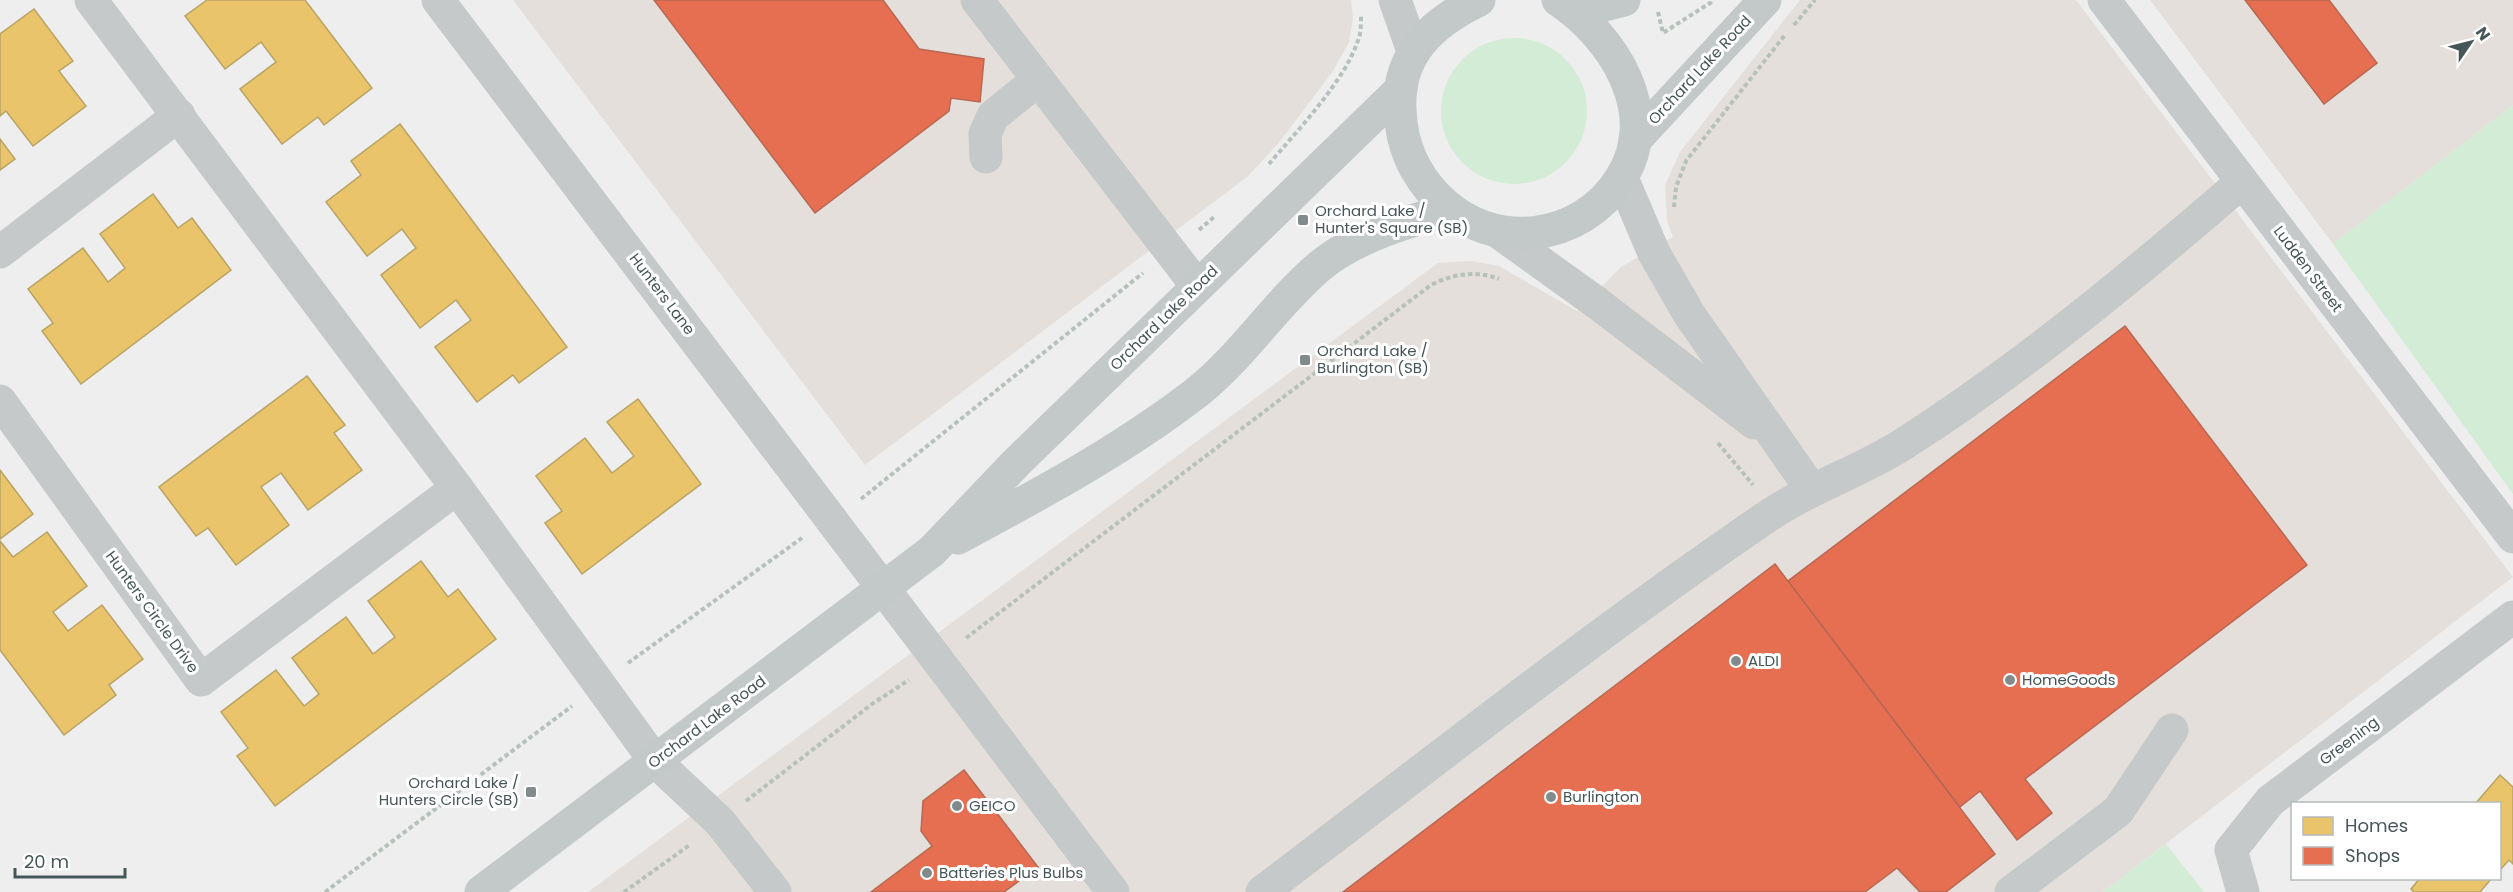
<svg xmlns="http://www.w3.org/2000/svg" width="2513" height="892" font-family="Poppins,sans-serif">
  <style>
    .commercial { fill: #e4dfdb }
    .green { fill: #d3ecd5 }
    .homes { fill: #e9c46a; stroke: #b8a365; stroke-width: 1.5 }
    .shops { fill: #e76f51; stroke: #b76853; stroke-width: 1.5 }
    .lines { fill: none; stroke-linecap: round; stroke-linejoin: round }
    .path { stroke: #b6c1ba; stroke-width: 4; stroke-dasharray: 4.5 3; stroke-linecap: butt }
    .minor { stroke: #c5c9c9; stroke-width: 33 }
    .major { stroke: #c3c8c9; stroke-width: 33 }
    .poi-dot { fill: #818b8c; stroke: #fff; stroke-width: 2 }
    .labels { text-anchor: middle; stroke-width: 6; stroke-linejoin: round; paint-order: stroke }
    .street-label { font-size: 15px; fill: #465658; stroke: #fff }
    .poi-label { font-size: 15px; fill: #465658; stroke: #fff; text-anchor: start }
  </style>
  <rect width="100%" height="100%" fill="#eee"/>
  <g class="commercial">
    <polygon points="513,0 1351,0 1353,18 1349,42 1333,71 1278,144 1247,177 865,465"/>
    <polygon points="1800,0 2076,0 2513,577 2103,892 588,892 1438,263 1471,261 1499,266 1577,311 1621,267 1673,237 1667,221 1665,185 1680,152"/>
    <polygon points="2150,0 2513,0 2513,105 2333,244"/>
  </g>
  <g class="green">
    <circle cx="1514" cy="111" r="73"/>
    <polygon points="2513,105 2513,494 2333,244"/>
    <polygon points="2166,844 2204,892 2103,892"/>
  </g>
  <g class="homes">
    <polygon points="207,0 305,0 372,88 324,125 318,117 282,144 240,89 276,62 261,42 225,69 185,16"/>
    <polygon points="34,9 73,61 59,71 86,106 33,146 6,111 0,116 0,34"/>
    <polygon points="400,124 567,347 519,383 513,375 477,402 435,347 471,320 456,300 420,328 381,275 416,248 402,229 367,256 326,202 361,175 351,161"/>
    <polygon points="0,139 15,159 0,170"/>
    <polygon points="153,194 178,228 192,218 231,270 81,384 42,331 53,323 28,289 83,248 108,282 125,268 100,234"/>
    <polygon points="307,376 345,425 334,433 362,470 308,510 281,473 261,487 289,525 236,565 208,528 196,536 159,487"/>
    <polygon points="638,399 701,484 582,574 545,523 562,511 536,476 585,438 612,473 634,456 607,422"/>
    <polygon points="0,470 33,514 0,539"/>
    <polygon points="47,532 87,586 53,612 68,631 102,605 143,659 109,685 116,695 64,735 0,650 0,541 13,557"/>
    <polygon points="421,561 448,597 458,589 496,639 275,806 237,756 248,748 221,712 276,670 304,706 319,694 292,658 346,617 373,654 395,637 368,601"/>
    <polygon points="2500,775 2513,787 2513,864 2509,860 2500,870 2500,804 2475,804"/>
    <polygon points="2420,878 2492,878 2480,892 2414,892 2411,889"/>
  </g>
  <g class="shops">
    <polygon points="654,0 883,0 919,49 984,59 980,102 951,98 949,111 815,213"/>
    <polygon points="2245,0 2329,0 2377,63 2324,104"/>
    <polygon points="2125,326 2307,565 2025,779 2052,813 2017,840 1980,791 1960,807 1788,581"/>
    <polygon points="1775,564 1995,854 1946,892 1920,892 1897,868 1865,892 1343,892"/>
    <polygon points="964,770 1038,867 1004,892 871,892 932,846 921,831 923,801"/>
  </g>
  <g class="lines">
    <g class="path">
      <polyline points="1658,12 1663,33 1710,3 1712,5"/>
      <polyline points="1794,25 1815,0"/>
      <path d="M 1269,164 C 1296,132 1343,83 1357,43 C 1361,35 1361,25 1361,16"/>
      <polyline points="1674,207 1676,187 1686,161 1785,35"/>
      <polyline points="1199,230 1214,217"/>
      <polyline points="1718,443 1753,485"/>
      <polyline points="861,499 1143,273"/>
      <path d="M 966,638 L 1431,285 C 1453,274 1475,270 1499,279"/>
      <polyline points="628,663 802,538"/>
      <polyline points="746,801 872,704 909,680"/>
      <polyline points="325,892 572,706"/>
      <polyline points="624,892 691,844"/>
    </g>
    <g class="minor">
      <polyline points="91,0 457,488 655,761 720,822 775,892"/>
      <polyline points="438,0 1113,892"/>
      <polyline points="977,0 1197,286"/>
      <polyline points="1395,0 1413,51"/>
      <polyline points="2104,0 2513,537"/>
      <polyline points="986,157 985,134 993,116 1038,80"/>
      <polyline points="1622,178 1654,253 1689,314 1811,489"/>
      <polyline points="1501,234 1597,303 1754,423"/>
      <polyline points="0,252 179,115"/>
      <polyline points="0,401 201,680 457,488"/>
      <path d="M 1262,892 C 1430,765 1596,633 1771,514 C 1813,486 1862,471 1905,443 C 2025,366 2134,275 2242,182"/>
      <polyline points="2011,892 2118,811 2172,730"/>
      <polyline points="2243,892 2231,850 2270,801 2513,617"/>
    </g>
    <g class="major">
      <path d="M 1479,0 C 1433,22 1397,54 1400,109 C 1401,144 1413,173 1438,198 C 1491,252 1581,243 1621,178 C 1662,113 1613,36 1558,0"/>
      <polyline points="1577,12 1624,0"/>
      <polyline points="1635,140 1765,0"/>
      <path d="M 958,538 C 1040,494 1122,450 1196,393 C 1242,357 1275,304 1320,266 C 1355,237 1406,222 1449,210"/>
      <polyline points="481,892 932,551 1016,463 1401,89"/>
    </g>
  </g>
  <g class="poi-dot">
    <rect x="1297" y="214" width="12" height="12" rx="3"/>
    <rect x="1299" y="354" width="12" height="12" rx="3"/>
    <circle cx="1736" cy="661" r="6"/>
    <circle cx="2010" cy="680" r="6"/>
    <rect x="525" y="786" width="12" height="12" rx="3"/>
    <circle cx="1551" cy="797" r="6"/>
    <circle cx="957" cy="806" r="6"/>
    <circle cx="927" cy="873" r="6"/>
  </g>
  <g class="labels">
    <g class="street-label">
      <text transform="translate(1700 70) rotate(-47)" y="5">Orchard Lake Road</text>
      <text transform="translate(2308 269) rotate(53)" y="5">Ludden Street</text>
      <text transform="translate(662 294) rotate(53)" y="5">Hunters Lane</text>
      <text transform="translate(1164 318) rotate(-44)" y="5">Orchard Lake Road</text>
      <text transform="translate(152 612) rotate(54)" y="5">Hunters Circle Drive</text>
      <text transform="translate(707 722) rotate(-37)" y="5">Orchard Lake Road</text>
      <text transform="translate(2349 741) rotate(-37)" y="5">Greening</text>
    </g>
    <g class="poi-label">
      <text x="1315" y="216">Orchard Lake /<tspan x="1315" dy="17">Hunter's Square (SB)</tspan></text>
      <text x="1317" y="356">Orchard Lake /<tspan x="1317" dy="17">Burlington (SB)</tspan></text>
      <text x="1748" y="666">ALDI</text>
      <text x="2022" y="685">HomeGoods</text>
      <text x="519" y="788" text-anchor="end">Orchard Lake /<tspan x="519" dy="17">Hunters Circle (SB)</tspan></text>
      <text x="1563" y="802">Burlington</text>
      <text x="969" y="811">GEICO</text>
      <text x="939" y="878">Batteries Plus Bulbs</text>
    </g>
  </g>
  <rect x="2291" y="802" width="210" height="78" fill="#ffffff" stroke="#b5bbbc" stroke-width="1.5"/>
  <rect x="2303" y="817" width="30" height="18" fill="#e9c46a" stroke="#b5bbbc" stroke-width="1.5"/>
  <text x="2345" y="832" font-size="18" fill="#465658">Homes</text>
  <rect x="2303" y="847" width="30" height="18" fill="#e76f51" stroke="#b5bbbc" stroke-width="1.5"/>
  <text x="2345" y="862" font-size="18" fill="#465658">Shops</text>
  <g transform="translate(2471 42) rotate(55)" stroke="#ffffff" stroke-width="4.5" paint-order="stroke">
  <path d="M0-4.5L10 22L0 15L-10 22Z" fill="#465658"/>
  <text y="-9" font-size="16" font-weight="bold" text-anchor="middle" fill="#465658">N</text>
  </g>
  <path d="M15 868v9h110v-9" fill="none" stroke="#465658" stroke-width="3"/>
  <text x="24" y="868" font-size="18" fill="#465658" stroke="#ffffff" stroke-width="4.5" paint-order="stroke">20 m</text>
</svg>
